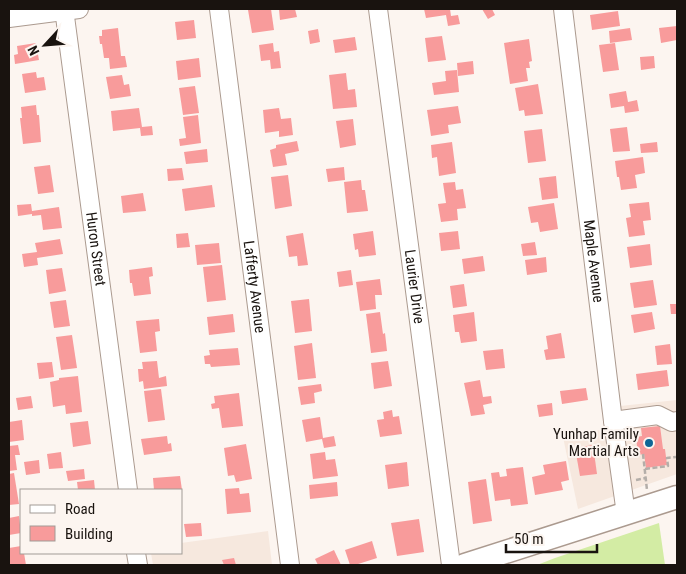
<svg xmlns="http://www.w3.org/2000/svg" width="686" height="574" font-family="'Roboto Condensed',sans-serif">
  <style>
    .built { fill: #f6e8de }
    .green { fill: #d3eca4 }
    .building { fill: #f89b9b }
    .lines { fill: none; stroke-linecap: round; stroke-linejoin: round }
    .minor-casing { stroke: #ab9a8f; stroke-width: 20 }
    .major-casing { stroke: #ab9a8f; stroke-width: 25 }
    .path { stroke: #b4aea9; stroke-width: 2.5; stroke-dasharray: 5 2.5; stroke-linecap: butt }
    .minor { stroke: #fff; stroke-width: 18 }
    .major { stroke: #fff; stroke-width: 22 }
    .poi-dot { fill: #0f6696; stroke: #fcf5f0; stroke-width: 2 }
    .labels { text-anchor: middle; stroke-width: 4; stroke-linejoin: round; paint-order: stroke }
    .street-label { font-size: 15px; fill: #19130f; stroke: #fcf5f0 }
    .poi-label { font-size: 15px; fill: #19130f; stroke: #fcf5f0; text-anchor: end }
  </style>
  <rect width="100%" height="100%" fill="#fcf5f0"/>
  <g class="built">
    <polygon points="677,400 677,474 578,509 563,437 605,429 601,408"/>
    <polygon points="268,531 272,565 153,565 151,553 181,553 181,543"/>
  </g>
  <polygon class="green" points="659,523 665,565 537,565 555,558"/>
  <g class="building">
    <polygon points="255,9 271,9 274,30 252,33 248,10"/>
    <polygon points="279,9 295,9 297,17 280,20"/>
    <polygon points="424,9 450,9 451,16 458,15 460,24 448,26 446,15 426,18"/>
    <polygon points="482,9 492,9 495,15 488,19"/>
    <polygon points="618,11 620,26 592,30 590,15"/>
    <polygon points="194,20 196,38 177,40 175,22"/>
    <polygon points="677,26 677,40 661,43 659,28"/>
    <polygon points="118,28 121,56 125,56 127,67 110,69 109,58 104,58 102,44 100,44 99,36 102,36 102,30"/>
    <polygon points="630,28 632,40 610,43 609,31"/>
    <polygon points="318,29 320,42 310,44 308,31"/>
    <polygon points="442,36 446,60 428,62 425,38"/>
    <polygon points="355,37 357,50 335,53 333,40"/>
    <polygon points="529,39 532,61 529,62 530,68 526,68 528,81 510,84 504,43"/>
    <polygon points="36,43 39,60 15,64 14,55 18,54 17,46"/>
    <polygon points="273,43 274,52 279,51 281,68 271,69 270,60 261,61 259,45"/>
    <polygon points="615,43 619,70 603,72 599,45"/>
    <polygon points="654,56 655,68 641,70 640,57"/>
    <polygon points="199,58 201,77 178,80 176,61"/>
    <polygon points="473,61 474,74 458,76 457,63"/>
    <polygon points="457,70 459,92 434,95 432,83 446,81 445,71"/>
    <polygon points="36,72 37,78 44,77 46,90 25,93 22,74"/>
    <polygon points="346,73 348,90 355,89 357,107 333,109 329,75"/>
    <polygon points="122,75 124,85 129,84 131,96 110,99 106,77"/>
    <polygon points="538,84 543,114 525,116 524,110 519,111 515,88"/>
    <polygon points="195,86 199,113 183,115 179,88"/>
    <polygon points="626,91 628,102 637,100 639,111 625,113 624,106 611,108 609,94"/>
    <polygon points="36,105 37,115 39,115 41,142 23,144 20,118 22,118 21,107"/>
    <polygon points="458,106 461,123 448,125 449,133 431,136 427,110"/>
    <polygon points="139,108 142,127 152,126 153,135 141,136 140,128 113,131 111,111"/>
    <polygon points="279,108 281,119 291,118 293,135 279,137 279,131 265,133 263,110"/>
    <polygon points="198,115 201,143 180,146 179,139 186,138 183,117"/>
    <polygon points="353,119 356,145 340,148 336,121"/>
    <polygon points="627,127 630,151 613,152 610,129"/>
    <polygon points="542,129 546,161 528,163 524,131"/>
    <polygon points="297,141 299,151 285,154 287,165 273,167 270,150 276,148 276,145"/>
    <polygon points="452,142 456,173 439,176 437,157 432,158 431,145"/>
    <polygon points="657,142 658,152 641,153 640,144"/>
    <polygon points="207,149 208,162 186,164 184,152"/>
    <polygon points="643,157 645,173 635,175 637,188 621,190 619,177 617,177 615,161"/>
    <polygon points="50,165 54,192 38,194 34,167"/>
    <polygon points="344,167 345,180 328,182 326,169"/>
    <polygon points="182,168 184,180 168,181 167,169"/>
    <polygon points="288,175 292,206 275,209 271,177"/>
    <polygon points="556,176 558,198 542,200 539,178"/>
    <polygon points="361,180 362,190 365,190 368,211 347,213 344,182"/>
    <polygon points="455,182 456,190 463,189 466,208 457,209 458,220 441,222 438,204 446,203 443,183"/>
    <polygon points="212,185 215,207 185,211 182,189"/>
    <polygon points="143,193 146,211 123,213 121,196"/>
    <polygon points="649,202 651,220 643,221 645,235 629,237 626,218 631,217 629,204"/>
    <polygon points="554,203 558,229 540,232 538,222 531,223 528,207"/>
    <polygon points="31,204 32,211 59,207 62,228 43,230 41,215 32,216 32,214 18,216 17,205"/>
    <polygon points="373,231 376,255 359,257 358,249 355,250 353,234"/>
    <polygon points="458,231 460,249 441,251 439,233"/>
    <polygon points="188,233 190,247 177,248 176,234"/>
    <polygon points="303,233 308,265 298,266 297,256 289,257 286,236"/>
    <polygon points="60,239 63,254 37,258 38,265 24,267 22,254 37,252 35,243"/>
    <polygon points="535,242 537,255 523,256 521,244"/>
    <polygon points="219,243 221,263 197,265 195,245"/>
    <polygon points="650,244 652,265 630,268 627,247"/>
    <polygon points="483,256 485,271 464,274 462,259"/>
    <polygon points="546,257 547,272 527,275 525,260"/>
    <polygon points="222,265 226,300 207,302 203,267"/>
    <polygon points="152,267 153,276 149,277 151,294 134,296 132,283 130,283 129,270"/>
    <polygon points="62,268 66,291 49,294 46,270"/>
    <polygon points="351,270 353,285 339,287 337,272"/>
    <polygon points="380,279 382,295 375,295 376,309 360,311 356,282"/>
    <polygon points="653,280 657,305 634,308 630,283"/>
    <polygon points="464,284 467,306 453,308 450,286"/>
    <polygon points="309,299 312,331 295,333 291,301"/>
    <polygon points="66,300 70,326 54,328 50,302"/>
    <polygon points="670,304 677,304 677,314 671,314"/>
    <polygon points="380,312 383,334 385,333 387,351 371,353 366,314"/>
    <polygon points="474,312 477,341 461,343 459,332 455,332 453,315"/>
    <polygon points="652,312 655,329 634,333 631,315"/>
    <polygon points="233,314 235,332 209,335 207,317"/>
    <polygon points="159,319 160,331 155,332 157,351 140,353 136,321"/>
    <polygon points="561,333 565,358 546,360 544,350 548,349 546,336"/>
    <polygon points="72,335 77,368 61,370 56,337"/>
    <polygon points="312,343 316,378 298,380 294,346"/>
    <polygon points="670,344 672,364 657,365 655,346"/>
    <polygon points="238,348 240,365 211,367 210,364 205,364 204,356 210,355 209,350"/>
    <polygon points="503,349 505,368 486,370 483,351"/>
    <polygon points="157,361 159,378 166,376 167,386 144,389 143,381 139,382 138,369 143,369 142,362"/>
    <polygon points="388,361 392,386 374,389 371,363"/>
    <polygon points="52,362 54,377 39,379 37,363"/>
    <polygon points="667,370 669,386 638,390 636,374"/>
    <polygon points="78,376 82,412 66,414 65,405 53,407 50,382 59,380 59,378"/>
    <polygon points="480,380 483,397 491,396 492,403 483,405 485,414 471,416 464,383"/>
    <polygon points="321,384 322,391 314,393 315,403 301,405 298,387"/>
    <polygon points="586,388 588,400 562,404 560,391"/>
    <polygon points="161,389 165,420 148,422 144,391"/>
    <polygon points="239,393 243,426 222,428 219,408 212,409 211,404 215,403 214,396"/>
    <polygon points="31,396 33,408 18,410 16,398"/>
    <polygon points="552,403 553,415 539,417 537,405"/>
    <polygon points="392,410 393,417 399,416 402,434 380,437 377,420 384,419 383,412"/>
    <polygon points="320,417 323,438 334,436 336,446 324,448 322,439 306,442 302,420"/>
    <polygon points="22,420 24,440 9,442 9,422"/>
    <polygon points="88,421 91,444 73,447 70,423"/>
    <polygon points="660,426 663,449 665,449 667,465 646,468 644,454 638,455 636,437 642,436 641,428"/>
    <polygon points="167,436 168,444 171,443 172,451 144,455 141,439"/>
    <polygon points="246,444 252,479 236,482 234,475 228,476 224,448"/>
    <polygon points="18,445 20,455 15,455 17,470 9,471 9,446"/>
    <polygon points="593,445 597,474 580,476 575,448"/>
    <polygon points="61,452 63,468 49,469 47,454"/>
    <polygon points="325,452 326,460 335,459 338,476 313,479 310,454"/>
    <polygon points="39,460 40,473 26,475 24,462"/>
    <polygon points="566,461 569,480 561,482 563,490 535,495 532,477 545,474 543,465"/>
    <polygon points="407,462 409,486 388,489 385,465"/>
    <polygon points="523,467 528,504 511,506 510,499 495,501 491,473 499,472 500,477 507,476 506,469"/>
    <polygon points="84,469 85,479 68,481 66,471"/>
    <polygon points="14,473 19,504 9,505 9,474"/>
    <polygon points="180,476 182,490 154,490 153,478"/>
    <polygon points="486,479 492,521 473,524 468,482"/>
    <polygon points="94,480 95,490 78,490 77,482"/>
    <polygon points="337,482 338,496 310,499 309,485"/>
    <polygon points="239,488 240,494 249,493 251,512 227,514 225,489"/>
    <polygon points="19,516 21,533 9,535 9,518"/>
    <polygon points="419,519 424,552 397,556 391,523"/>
    <polygon points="201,523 202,536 186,537 184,524"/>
    <polygon points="372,541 377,558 355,565 350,565 345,550"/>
    <polygon points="21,546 21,553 24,553 26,565 10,565 9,548"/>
    <polygon points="334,550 341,565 318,565 315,559"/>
    <polygon points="234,558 236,565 224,565 222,560"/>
  </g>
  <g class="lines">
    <defs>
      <g id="minor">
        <path id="s1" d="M 64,9 L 128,490"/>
        <path id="s2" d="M 219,9 L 290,565"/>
        <path id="s3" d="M 378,9 L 451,565"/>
        <path id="s4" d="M 563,9 L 613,421 L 626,514"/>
        <polyline points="9,18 79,9"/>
        <polyline points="613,421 658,415 672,422 677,421"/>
        <polyline points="136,553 138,565"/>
      </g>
      <polyline id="major" points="465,565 677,497"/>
    </defs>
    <use href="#minor" class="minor-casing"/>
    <use href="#major" class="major-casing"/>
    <g class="path">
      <polyline points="643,454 647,490"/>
      <polyline points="645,469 668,466 667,458 676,457"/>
      <polyline points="636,480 646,478"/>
    </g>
    <use href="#minor" class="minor"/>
    <use href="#major" class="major"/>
  </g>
  <circle class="poi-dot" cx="649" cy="443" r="5"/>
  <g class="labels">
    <g class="street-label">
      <text dy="5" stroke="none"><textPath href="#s1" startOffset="242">Huron Street</textPath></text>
      <text dy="5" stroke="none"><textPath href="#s4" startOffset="254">Maple Avenue</textPath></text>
      <text dy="5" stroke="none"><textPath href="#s2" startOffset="280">Lafferty Avenue</textPath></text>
      <text dy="5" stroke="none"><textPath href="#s3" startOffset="280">Laurier Drive</textPath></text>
    </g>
    <g class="poi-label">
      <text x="639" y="439">Yunhap Family<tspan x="639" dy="17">Martial Arts</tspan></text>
    </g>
  </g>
  <rect width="686" height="574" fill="none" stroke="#19130f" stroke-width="20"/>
  <rect x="20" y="489" width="162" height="65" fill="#fcf5f0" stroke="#a19b96"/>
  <rect x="30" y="505" width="25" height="8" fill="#ffffff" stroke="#a19b96"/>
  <text x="65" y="514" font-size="15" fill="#19130f">Road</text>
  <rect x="30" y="526" width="25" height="15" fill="#f89b9b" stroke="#a19b96"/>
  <text x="65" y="539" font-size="15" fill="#19130f">Building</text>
  <g transform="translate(45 45) rotate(244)" stroke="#fcf5f0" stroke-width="4" paint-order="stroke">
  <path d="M0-4L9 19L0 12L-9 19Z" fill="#19130f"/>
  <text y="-8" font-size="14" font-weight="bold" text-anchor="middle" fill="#19130f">N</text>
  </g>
  <path d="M506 544v8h91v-8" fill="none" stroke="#19130f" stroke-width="2.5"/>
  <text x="514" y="544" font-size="15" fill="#19130f" stroke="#fcf5f0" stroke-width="4" paint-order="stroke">50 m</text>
</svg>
